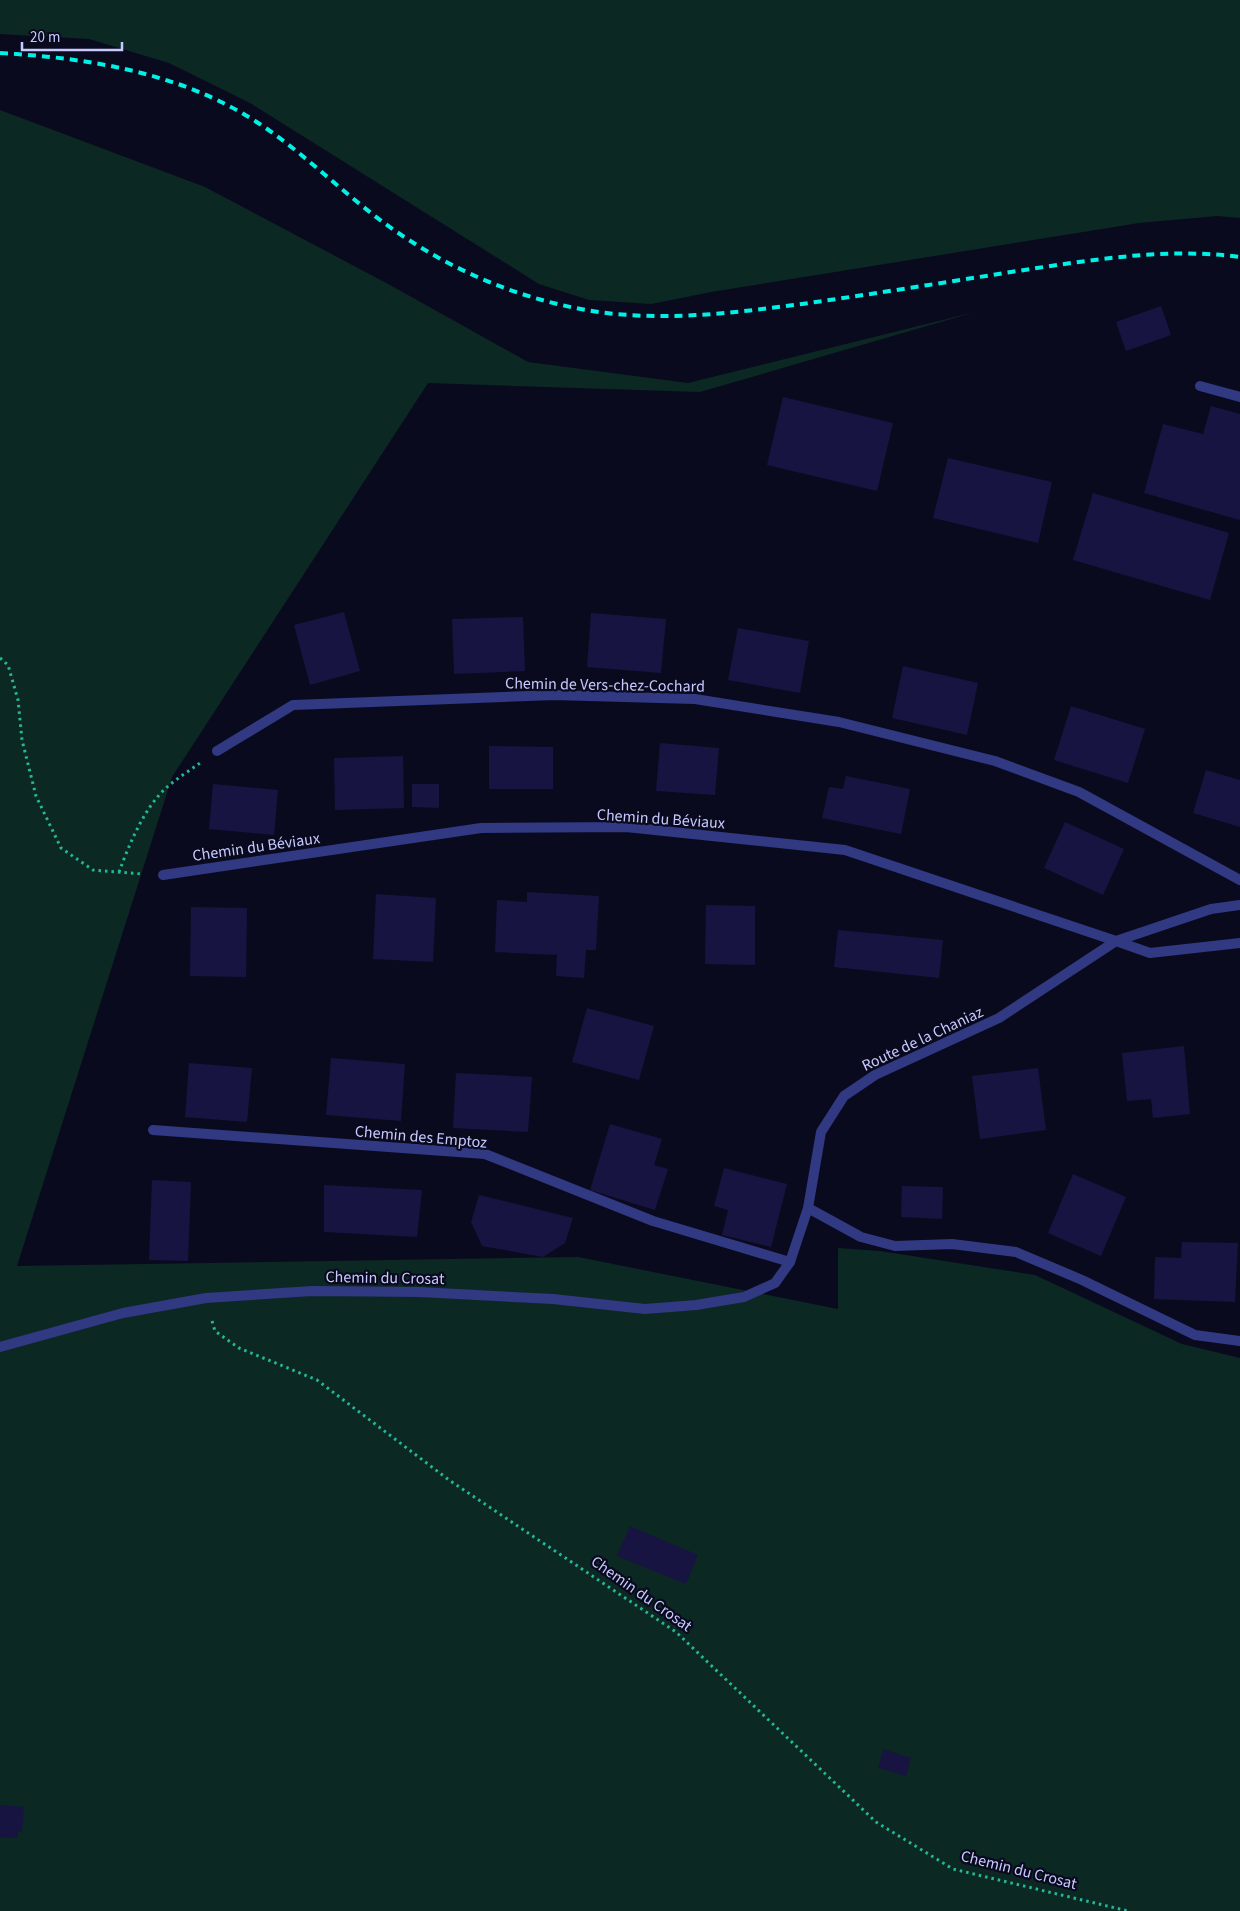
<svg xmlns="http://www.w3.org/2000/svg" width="1240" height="1911" font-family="'Source Sans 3',sans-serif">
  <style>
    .green { fill: #0c2823 }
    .building { fill: #171441 }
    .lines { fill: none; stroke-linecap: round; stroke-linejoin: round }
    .path { stroke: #22b899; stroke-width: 3; stroke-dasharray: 2.5 4; stroke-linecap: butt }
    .lane { stroke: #303982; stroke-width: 10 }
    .street { stroke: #303982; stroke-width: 10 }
    .rail { stroke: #00f2e6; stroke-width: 4; stroke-dasharray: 8 6; stroke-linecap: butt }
    .labels { text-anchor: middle; stroke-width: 4.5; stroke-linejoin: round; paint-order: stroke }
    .street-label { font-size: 16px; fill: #c7c9ff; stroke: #0a0a1e }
  </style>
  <rect width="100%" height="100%" fill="#0a0a1e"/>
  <g class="green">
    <polygon points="0,0 1240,0 1240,218 1217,216 1139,223 711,292 651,304 589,300 539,284 250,103 169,63 89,39 0,34"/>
    <polygon points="0,110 205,187 390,285 528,362 688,383 975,312 700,392 428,383 172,777 17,1266 578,1257 838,1309 838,1248 880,1251 1035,1275 1182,1344 1240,1358 1240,1911 0,1911"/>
  </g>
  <g class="building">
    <polygon points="1161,306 1171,335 1126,351 1116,322"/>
    <polygon points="783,397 893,423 877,491 767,465"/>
    <polygon points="1211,406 1240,414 1240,520 1144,493 1163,424 1203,434"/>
    <polygon points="948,458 1052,482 1038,543 933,518"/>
    <polygon points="1093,493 1229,533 1210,600 1073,560"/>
    <polygon points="344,612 360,671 310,685 294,625"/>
    <polygon points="591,613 666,619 661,673 587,667"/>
    <polygon points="523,617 525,671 454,674 452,619"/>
    <polygon points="738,628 809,641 800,693 728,680"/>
    <polygon points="903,666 978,683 967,735 892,718"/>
    <polygon points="1071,706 1145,729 1128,783 1054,760"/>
    <polygon points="660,743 719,748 715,795 656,791"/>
    <polygon points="489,746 553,747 553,789 489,789"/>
    <polygon points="403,756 404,808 335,810 334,758"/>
    <polygon points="1206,770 1240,780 1240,827 1193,813"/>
    <polygon points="846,776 910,789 901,834 822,818 829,787 843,789"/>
    <polygon points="213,784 278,790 274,835 209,829"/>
    <polygon points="412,784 439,784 439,808 412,807"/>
    <polygon points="1065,822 1124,849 1103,895 1044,868"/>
    <polygon points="527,892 599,896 596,950 586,950 584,978 556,976 557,955 495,952 497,900 527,902"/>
    <polygon points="376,894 436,898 433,962 373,959"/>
    <polygon points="706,905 755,906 755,965 705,964"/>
    <polygon points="191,907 247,908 246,977 190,976"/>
    <polygon points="838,930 943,940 939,978 834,967"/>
    <polygon points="587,1008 654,1026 639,1080 572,1062"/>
    <polygon points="1184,1046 1190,1114 1153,1118 1151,1099 1127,1101 1122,1053"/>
    <polygon points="331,1058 405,1064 401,1121 326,1115"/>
    <polygon points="189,1063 252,1068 247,1122 185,1117"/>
    <polygon points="1038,1068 1046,1130 980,1139 972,1076"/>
    <polygon points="456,1073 532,1077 528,1132 453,1128"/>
    <polygon points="610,1124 662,1139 654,1165 668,1169 655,1210 590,1190"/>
    <polygon points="724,1168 787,1184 771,1247 722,1235 728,1210 714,1206"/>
    <polygon points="1073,1174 1126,1197 1101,1256 1048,1233"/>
    <polygon points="152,1180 191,1182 188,1261 149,1260"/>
    <polygon points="324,1185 422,1190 417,1237 324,1232"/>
    <polygon points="902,1186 943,1187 942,1219 901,1217"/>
    <polygon points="479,1195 573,1218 565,1243 543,1257 482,1246 471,1222"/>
    <polygon points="1182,1242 1238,1243 1235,1302 1154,1299 1155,1257 1181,1258"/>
    <polygon points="630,1526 698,1555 686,1584 617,1556"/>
    <polygon points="883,1749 911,1758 906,1776 878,1768"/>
    <polygon points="0,1805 24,1807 22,1832 18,1832 18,1838 0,1837"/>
  </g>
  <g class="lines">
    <g class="path">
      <polyline points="0,658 8,665 18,700 22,740 36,796 61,848 93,870 142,874"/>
      <path d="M 119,872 C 129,845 144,808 166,788 C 176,779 189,771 200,763"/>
      <polyline points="212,1321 215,1331 239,1348 317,1380 449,1480 676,1632 876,1822 953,1869 1128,1911"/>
    </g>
    <g class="lane">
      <polyline points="217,751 293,705 554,695 695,699 839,722 995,761 1079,792 1240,880"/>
      <polyline points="163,875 481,828 626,827 845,850 1116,941"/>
      <polyline points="153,1130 485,1154 653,1221 790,1262"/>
    </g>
    <g class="street">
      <polyline points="1200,386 1240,397"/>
      <polyline points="1116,941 1211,909 1240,905"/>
      <polyline points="1240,943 1150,953 1116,941 999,1018 875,1075 844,1096 821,1132 808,1208 861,1237 895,1246 952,1244 1016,1252 1082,1280 1195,1335 1240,1341"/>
      <polyline points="0,1347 123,1313 206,1298 312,1291 419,1292 553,1299 645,1309 696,1305 744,1297 775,1283 790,1262 808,1208"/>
    </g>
    <path class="rail" d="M 0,53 C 88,58 176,72 252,119 C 292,144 325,176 361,205 C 428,260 506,297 592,311 C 663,322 732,313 802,304 C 880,293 959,280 1037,268 C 1105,258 1171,248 1240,257"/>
  </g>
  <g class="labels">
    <g class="street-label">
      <text transform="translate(605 684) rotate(1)" y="6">Chemin de Vers-chez-Cochard</text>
      <text transform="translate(661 818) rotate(4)" y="6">Chemin du Béviaux</text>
      <text transform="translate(256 846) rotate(-8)" y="6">Chemin du Béviaux</text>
      <text transform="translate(922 1038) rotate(-25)" y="6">Route de la Chaniaz</text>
      <text transform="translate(421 1136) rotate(5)" y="6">Chemin des Emptoz</text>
      <text transform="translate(385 1277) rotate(1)" y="6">Chemin du Crosat</text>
      <text transform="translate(642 1593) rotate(35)" y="6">Chemin du Crosat</text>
      <text transform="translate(1019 1869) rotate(14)" y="6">Chemin du Crosat</text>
    </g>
  </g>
  <path d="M22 42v8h100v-8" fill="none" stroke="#c7c9ff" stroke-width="2.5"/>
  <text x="30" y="42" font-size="15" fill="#c7c9ff" stroke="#0a0a1e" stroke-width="4" paint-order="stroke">20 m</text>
</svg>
